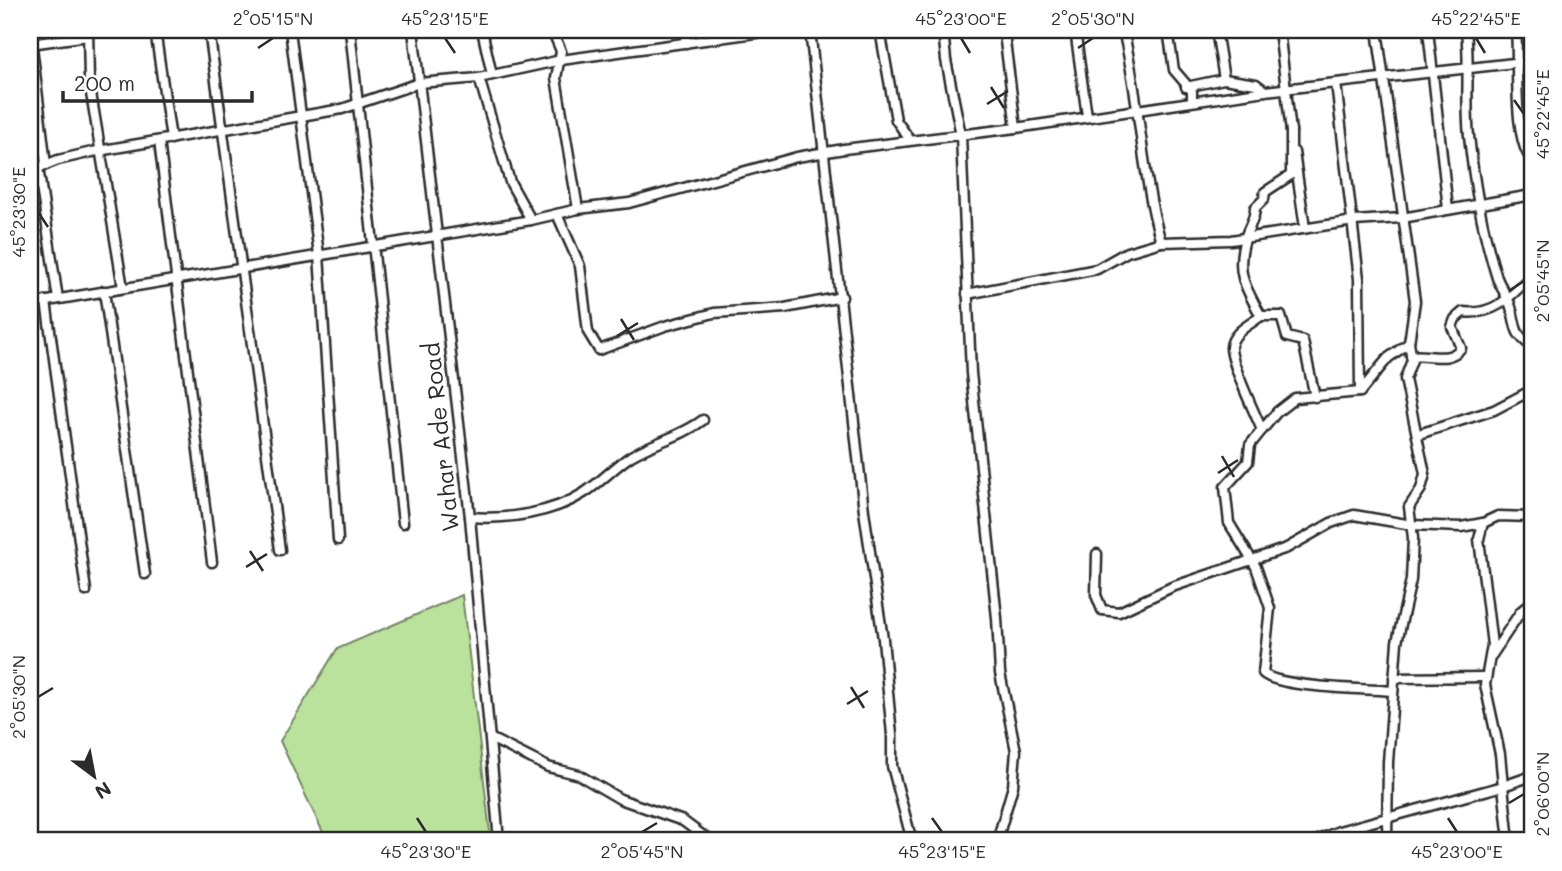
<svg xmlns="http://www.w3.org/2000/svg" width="1562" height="871" font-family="Mali,sans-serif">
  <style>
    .green { fill: #bbe29d; stroke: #738664; stroke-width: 2 }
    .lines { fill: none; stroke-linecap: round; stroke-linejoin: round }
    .minor-casing { stroke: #2b2b2b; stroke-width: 13 }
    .minor { stroke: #fff; stroke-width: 8 }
    .ticks { fill: none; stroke: #2b2b2b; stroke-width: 2.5 }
    .labels { text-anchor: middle; stroke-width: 5; stroke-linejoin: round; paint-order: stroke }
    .street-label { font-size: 23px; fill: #2b2b2b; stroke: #fff }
    .neatline { fill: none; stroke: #2b2b2b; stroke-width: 2.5 }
    .ticks-label { font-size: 18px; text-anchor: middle; fill: #2b2b2b }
  </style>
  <rect width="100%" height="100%" fill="#fff"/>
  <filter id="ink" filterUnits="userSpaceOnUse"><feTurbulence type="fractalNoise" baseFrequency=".0143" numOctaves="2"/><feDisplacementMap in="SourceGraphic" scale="14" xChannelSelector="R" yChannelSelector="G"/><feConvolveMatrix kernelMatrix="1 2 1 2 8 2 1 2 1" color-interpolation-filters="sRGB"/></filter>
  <g filter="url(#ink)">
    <polygon class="green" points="462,595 491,841 327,841 280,741 337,649"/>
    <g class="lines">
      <defs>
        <g id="minor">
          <polyline points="30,30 46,165"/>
          <polyline points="88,30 89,81 123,288"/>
          <polyline points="155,30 171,139"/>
          <polyline points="209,30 280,550"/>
          <polyline points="290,30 319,255 338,540"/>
          <polyline points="350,30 403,523"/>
          <polyline points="413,30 470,517 499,841"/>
          <polyline points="482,30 492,75"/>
          <polyline points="552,30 561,51 556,78 578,209"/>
          <polyline points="684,30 686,43"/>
          <polyline points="810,30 864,511 883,639 892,735 892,766 912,841"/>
          <polyline points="880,30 896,120 910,140"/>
          <polyline points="943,30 946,60 961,135 971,373 997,618 1000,673 1016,751 1013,786 997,841"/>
          <polyline points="1007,30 1005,41 1016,128"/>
          <polyline points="1075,30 1087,116"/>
          <path d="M 1123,30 C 1140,100 1141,173 1161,242"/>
          <polyline points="1168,30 1174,70 1192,91 1192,101"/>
          <polyline points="1216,30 1224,79 1256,84 1265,91"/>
          <polyline points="1279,30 1291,132"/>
          <polyline points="1377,30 1415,301 1409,343 1412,360 1405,379 1425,474 1421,489 1409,507 1413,538 1411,580 1397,642 1388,762 1387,841"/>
          <polyline points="1428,30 1448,209"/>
          <path d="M 1466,30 C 1470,66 1465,100 1469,136 C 1474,183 1483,234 1497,278 C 1501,288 1508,297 1511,307 C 1518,330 1512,331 1532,347"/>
          <path d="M 1516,30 C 1519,60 1512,139 1532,160"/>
          <polyline points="30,44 88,36"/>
          <polyline points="479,78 510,182 531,220"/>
          <polyline points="1336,83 1359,279 1360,392"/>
          <polyline points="1186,87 1224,79"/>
          <path d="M 1291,130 L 1291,175 L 1265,192 L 1264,199 L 1255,208 C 1255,220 1248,227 1245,239 C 1235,272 1245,287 1261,316 L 1281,316 L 1287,337 L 1303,341 L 1315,397"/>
          <polyline points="159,141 212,562"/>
          <polyline points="1294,152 1305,228"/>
          <polyline points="38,167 58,299"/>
          <polyline points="30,171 58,160 92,152 342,109 419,83 479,78 561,60 777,30"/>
          <polyline points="1532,207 1532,211"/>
          <polyline points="557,214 580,266 588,332 599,350 665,326 714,313 785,308 842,297"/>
          <polyline points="104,291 145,574"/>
          <polyline points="967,294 1097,269 1127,252 1161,242 1231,240 1354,221 1402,218 1532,195"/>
          <polyline points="46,301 86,591"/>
          <polyline points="30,304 531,220 578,209 629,203 797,157 844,149 1016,128 1265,91 1532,61"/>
          <path d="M 1261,316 C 1251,324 1232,332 1231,347 C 1230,361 1255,414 1262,430"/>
          <path d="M 1411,356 C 1429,353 1448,364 1461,348 L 1452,327 L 1455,319 L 1463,312 C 1495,316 1511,296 1532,275"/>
          <polyline points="1419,434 1494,410 1532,390"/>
          <path d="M 470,517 C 507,520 553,513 584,493 C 601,482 614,467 631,456 C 654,442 681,437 703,420"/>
          <polyline points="1097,554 1096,595 1102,610 1119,612 1172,587 1287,548 1331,523 1354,515 1412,525 1461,527 1483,523 1498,516 1532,517"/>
          <polyline points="1492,655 1521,611 1532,602"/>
          <polyline points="1394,678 1485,677"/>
          <path d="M 1393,691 C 1368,689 1277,688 1263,673 L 1270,608 L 1256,567 L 1229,523 L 1225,487 L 1248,462 L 1250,445 L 1262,430 L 1277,412 L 1295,398 L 1360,392 L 1388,358 L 1409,343"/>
          <polyline points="492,739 548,767 579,775 620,799 683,821 710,841"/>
          <polyline points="1316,841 1339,831 1503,786 1500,754 1485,685 1492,645 1479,539 1483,523"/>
          <polyline points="1509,841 1503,786 1532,776"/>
        </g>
      </defs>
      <use href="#minor" class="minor-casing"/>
      <use href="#minor" class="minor"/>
    </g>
  </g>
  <path class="ticks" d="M 445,38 L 455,53M 961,38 L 970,53M 1476,38 L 1485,53M 258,48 L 273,38M 1078,48 L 1093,38M 991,87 L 1004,108M 1514,100 L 1524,114M 987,104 L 1008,91M 38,212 L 48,227M 1509,291 L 1524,281M 621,319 L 634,340M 617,336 L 638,323M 1222,456 L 1234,477M 1218,473 L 1238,460M 250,551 L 263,571M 246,567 L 267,554M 851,687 L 864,708M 38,697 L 53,688M 847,704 L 868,691M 1509,803 L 1524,794M 417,818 L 426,832M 932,818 L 942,832M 1448,818 L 1457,832M 642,832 L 657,823"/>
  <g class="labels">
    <g class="street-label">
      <text transform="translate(441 437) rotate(-96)" y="8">Wahar Ade Road</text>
    </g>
  </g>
  <rect width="1562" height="871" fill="none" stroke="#fff" stroke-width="77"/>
  <g transform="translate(94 776) rotate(148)" stroke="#ffffff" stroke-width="5" paint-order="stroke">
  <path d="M0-5L12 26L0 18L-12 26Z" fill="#2b2b2b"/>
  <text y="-10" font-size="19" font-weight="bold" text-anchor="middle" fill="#2b2b2b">N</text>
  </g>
  <path d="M63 91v10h189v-10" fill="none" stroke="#2b2b2b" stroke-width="3.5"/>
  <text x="74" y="91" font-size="21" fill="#2b2b2b" stroke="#ffffff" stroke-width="5" paint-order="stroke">200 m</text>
  <rect x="38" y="38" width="1486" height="794" class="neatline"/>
  <g class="ticks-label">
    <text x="273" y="25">2°05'15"N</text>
    <text x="445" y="25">45°23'15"E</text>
    <text x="961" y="25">45°23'00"E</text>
    <text x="1093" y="25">2°05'30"N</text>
    <text x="1476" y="25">45°22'45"E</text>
    <text transform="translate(1543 114) rotate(-90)" y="6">45°22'45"E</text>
    <text transform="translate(19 212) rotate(-90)" y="6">45°23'30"E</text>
    <text transform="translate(1543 281) rotate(-90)" y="6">2°05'45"N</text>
    <text transform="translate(19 697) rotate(-90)" y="6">2°05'30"N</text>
    <text transform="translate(1543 794) rotate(-90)" y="6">2°06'00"N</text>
    <text x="426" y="858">45°23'30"E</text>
    <text x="642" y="858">2°05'45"N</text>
    <text x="942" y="858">45°23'15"E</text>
    <text x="1457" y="858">45°23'00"E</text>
  </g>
</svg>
